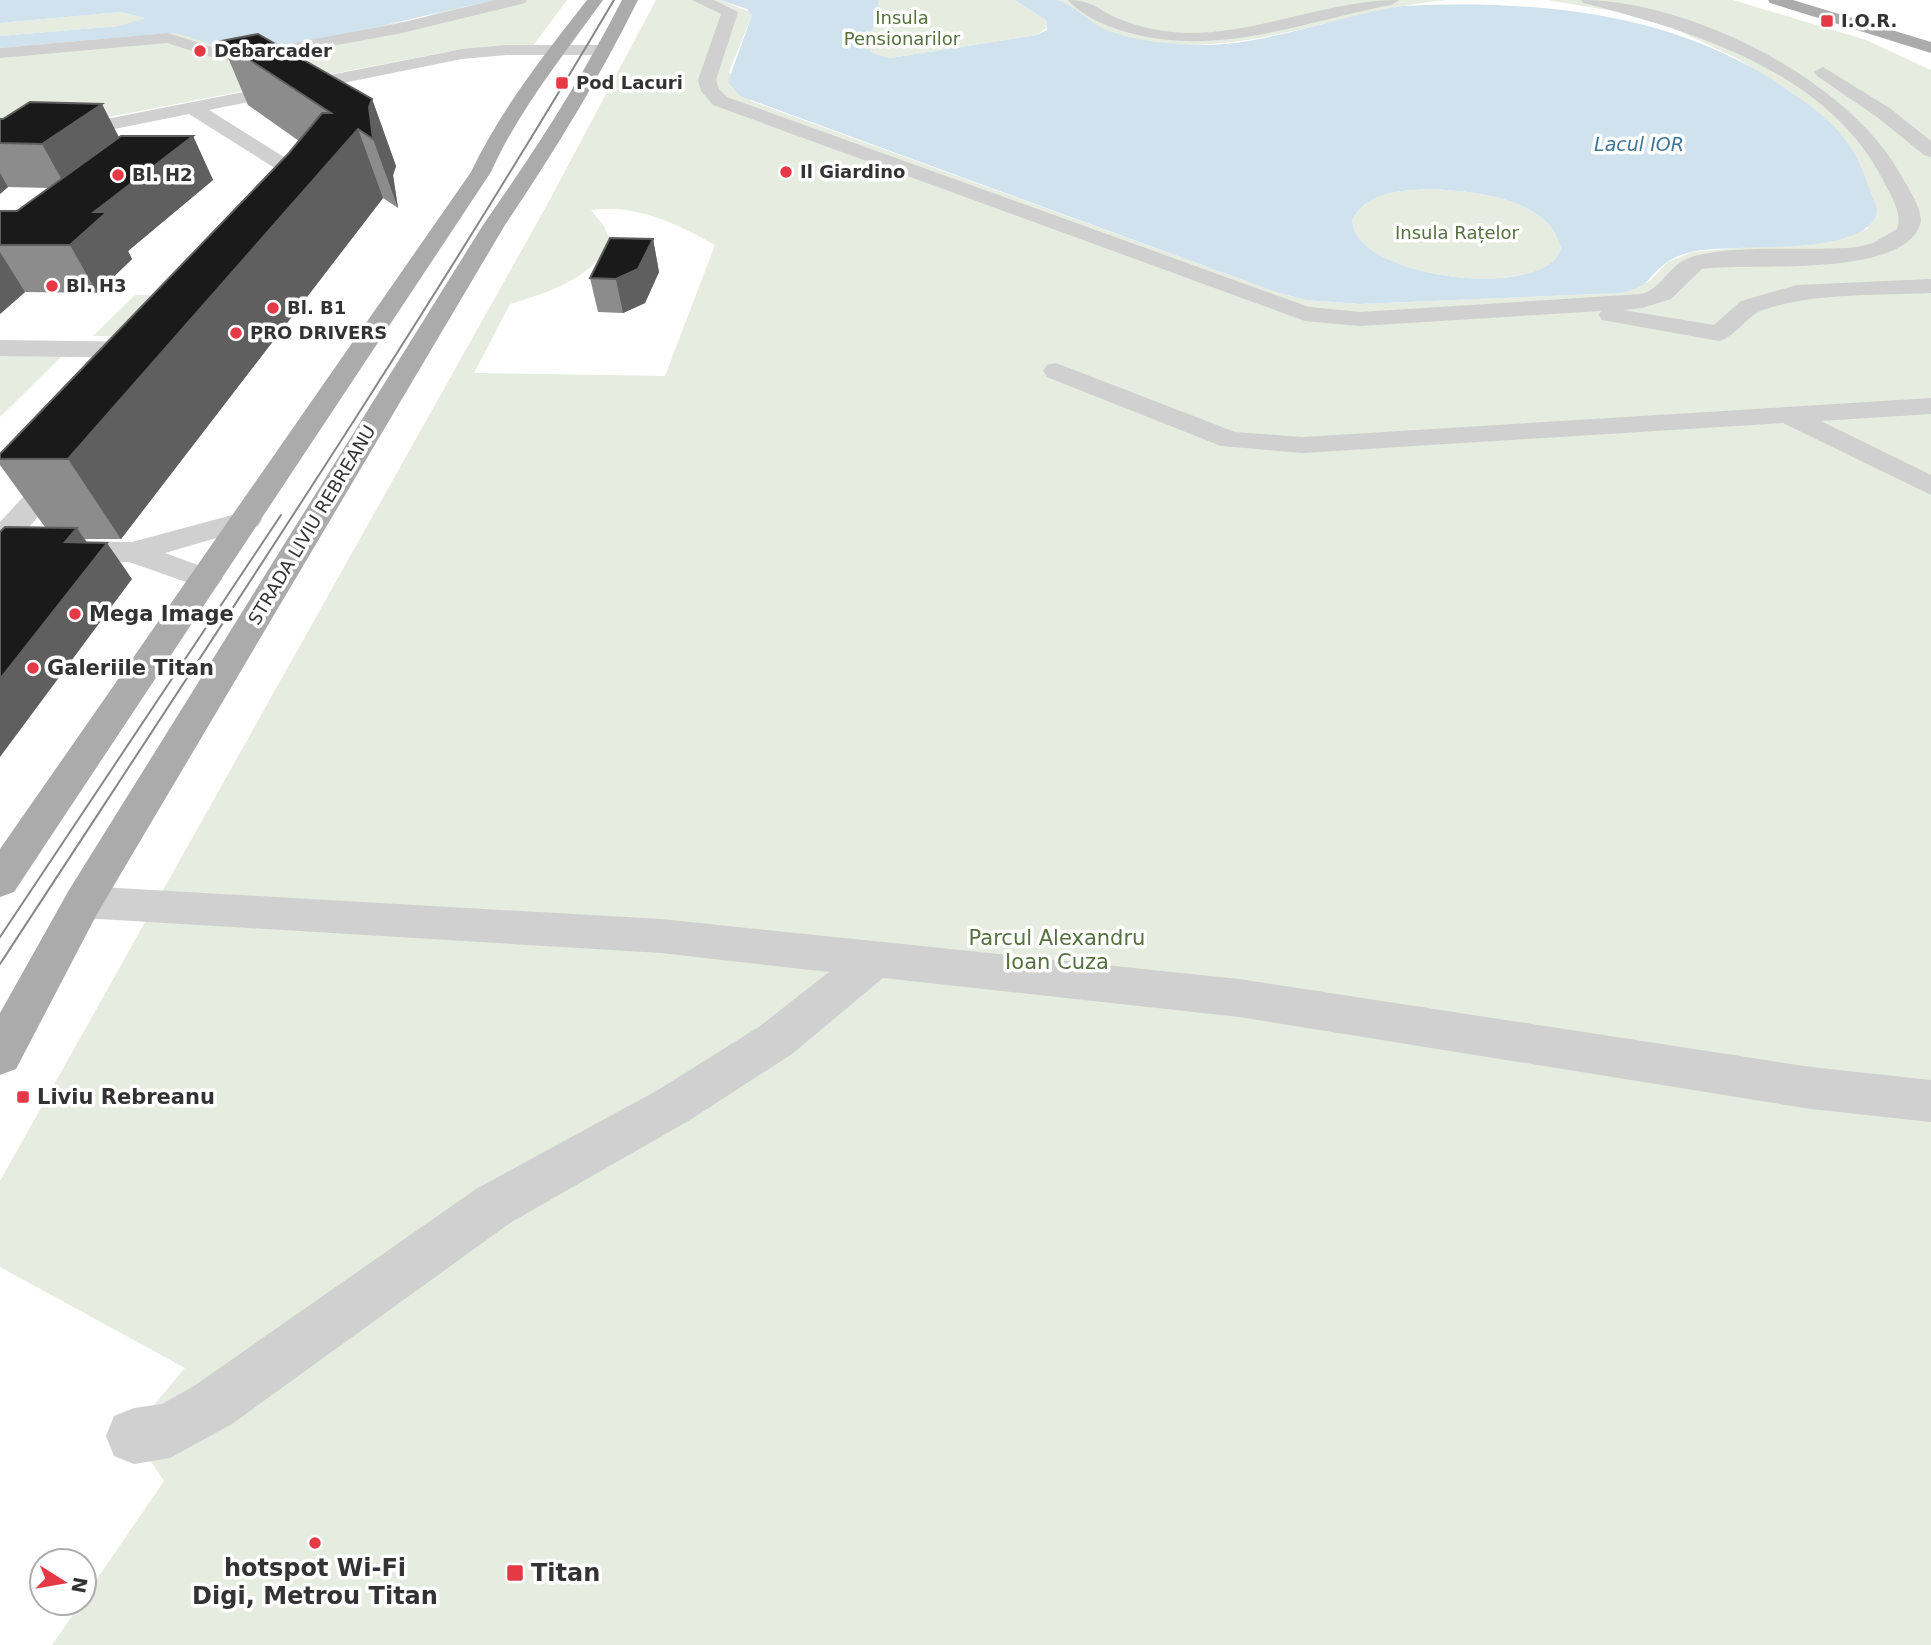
<svg xmlns="http://www.w3.org/2000/svg" width="1931" height="1645" font-family="'DejaVu Sans',sans-serif">
  <style>
    .green { fill: #e6ecdf; fill-rule: evenodd }
    .water { fill: #cfe2ee; fill-rule: evenodd }
    .lines { fill: none; stroke-linecap: round; stroke-linejoin: round }
    .minor { fill: #d0d0d0; fill-rule: evenodd }
    .major { fill: #ababab; fill-rule: evenodd }
    .tram { stroke: #888; stroke-width: 2 }
    .wall { fill: #8c8c8c }
    .shaded-wall { fill: #5f5f5f }
    .building { fill: #1a1a1a; stroke: #5f5f5f; stroke-width: 2 }
    .poi-dot { fill: #e63946; stroke: #fff; stroke-width: 2.5 }
    .labels { text-anchor: middle; stroke-width: 7; stroke-linejoin: round; paint-order: stroke }
    .far-park-label { font-size: 18px; fill: #56703f; stroke: #fff }
    .far-poi-label { font-size: 18px; font-weight: bold; fill: #333; stroke: #fff; text-anchor: start }
    .far-street-label { font-size: 18px; fill: #333; stroke: #fff }
    .far-water-label { font-size: 19px; font-style: italic; fill: #3f7597; stroke: #fff }
    .poi-label { font-size: 21px; font-weight: bold; fill: #333; stroke: #fff; text-anchor: start }
    .park-label { font-size: 21px; fill: #56703f; stroke: #fff }
    .near-poi-label { font-size: 24px; font-weight: bold; fill: #333; stroke: #fff }
  </style>
  <rect width="100%" height="100%" fill="#fff"/>
  <g class="green">
    <polygon points="499,0 567,0 532,47 456,50 0,138 0,48 170,33 192,35 226,48 420,19 441,11"/>
    <path d="M 656,0 L 720,0 L 750,12 L 752,15 L 729,72 L 751,101 L 1276,292 L 1306,300 L 1360,304 L 1619,293 L 1650,281 L 1668,262 L 1693,252 L 1846,238 L 1869,228 L 1811,108 L 1791,92 L 1736,58 L 1671,27 L 1619,12 L 1547,0 L 1733,0 L 1866,40 L 1931,70 L 1931,1645 L 52,1645 L 81,1603 L 84,1603 L 84,1598 L 164,1481 L 134,1436 L 152,1407 L 185,1368 L 0,1267 L 0,1181 L 547,205 ZM 591,210 C 634,203 678,224 715,245 L 665,376 L 474,373 L 510,304 C 545,294 596,277 610,241 L 604,226 Z"/>
    <polygon points="879,0 1015,0 1047,21 1049,26 1037,35 890,58 872,53 869,48"/>
    <path d="M 1057,0 L 1448,0 C 1337,9 1224,70 1112,33 C 1092,26 1075,11 1057,0 Z"/>
    <polygon points="121,12 145,18 119,26 0,36 0,23"/>
    <path d="M 1429,189 C 1473,191 1550,197 1561,249 C 1559,253 1556,259 1552,262 C 1513,294 1386,277 1357,236 C 1354,232 1353,225 1352,220 C 1367,191 1400,191 1429,189 Z"/>
    <polygon points="135,295 198,296 159,337 93,336"/>
    <polygon points="0,348 69,349 0,417"/>
  </g>
  <g class="water">
    <path d="M 0,0 L 499,0 C 439,11 381,27 321,39 C 291,44 257,52 226,48 C 206,45 190,34 170,33 L 0,48 L 0,36 L 119,26 L 145,18 L 121,12 L 0,23 Z"/>
    <path d="M 720,0 L 879,0 L 869,48 L 872,53 L 890,58 L 1037,35 L 1047,30 L 1047,21 L 1015,0 C 1027,0 1045,0 1057,0 C 1076,6 1092,26 1112,32 C 1139,42 1172,44 1201,45 C 1269,45 1336,16 1403,6 C 1536,0 1670,11 1782,86 C 1805,102 1834,121 1849,145 C 1862,163 1868,188 1877,208 C 1877,251 1770,246 1739,248 C 1716,249 1686,248 1666,263 C 1644,279 1652,287 1619,293 L 1360,304 L 1306,300 L 1276,292 L 740,96 L 728,82 L 752,15 L 747,9 ZM 1429,189 C 1473,191 1550,197 1561,249 C 1559,253 1556,259 1552,262 C 1513,294 1386,277 1357,236 C 1354,232 1353,225 1352,220 C 1367,191 1400,191 1429,189 Z"/>
  </g>
  <g class="lines">
    <g class="minor">
      <polygon points="495,0 527,0 525,3 402,33 251,61 221,60 167,43 0,58 0,48 168,33 222,50 251,51 400,23"/>
      <path d="M 692,0 L 714,0 L 738,12 L 716,80 L 719,89 L 727,97 L 1309,307 L 1360,312 L 1642,294 C 1663,287 1669,265 1689,258 C 1729,243 1810,252 1857,247 L 1873,243 L 1897,229 C 1903,212 1890,195 1883,180 C 1827,71 1693,31 1583,3 L 1581,0 C 1690,0 1850,80 1902,177 C 1910,191 1920,205 1921,221 C 1909,280 1748,262 1702,269 L 1671,299 L 1642,308 L 1623,310 L 1714,325 L 1741,301 L 1797,285 L 1931,279 L 1931,293 C 1875,296 1816,292 1763,310 C 1746,316 1737,336 1719,341 L 1602,320 L 1599,315 L 1601,311 L 1360,326 L 1305,321 L 713,105 L 701,91 L 698,80 L 721,14 Z"/>
      <path d="M 1068,0 C 1094,0 1100,12 1122,20 C 1142,28 1164,32 1186,33 C 1259,34 1326,0 1399,0 L 1391,5 C 1302,22 1214,59 1123,31 C 1105,26 1081,15 1068,0 Z"/>
      <polygon points="507,45 604,45 613,50 604,55 507,55 462,59 209,110 308,172 316,188 305,206 297,207 286,201 294,188 292,179 189,114 0,152 0,140 462,49"/>
      <polygon points="1823,67 1891,109 1931,141 1931,157 1924,155 1877,117 1817,76 1814,72"/>
      <polygon points="0,340 152,342 161,345 165,350 161,355 152,358 0,356"/>
      <polygon points="1056,363 1235,432 1303,437 1931,398 1931,414 1821,421 1931,475 1931,495 1783,423 1303,453 1221,446 1047,377 1043,371 1047,365"/>
      <polygon points="65,459 75,462 79,468 75,474 11,548 0,550 0,522 55,462"/>
      <polygon points="247,511 258,514 262,520 258,526 165,553 217,572 222,579 217,586 206,589 129,562 61,561 50,558 45,551 50,544 61,541 132,542"/>
      <polygon points="83,886 661,919 1239,979 1811,1067 1931,1080 1931,1122 1811,1109 1239,1017 883,978 792,1054 690,1120 510,1223 232,1424 170,1458 134,1464 114,1456 106,1436 114,1416 134,1408 162,1404 194,1386 476,1189 658,1090 760,1026 829,972 661,953 83,918 69,914 63,902 69,890"/>
    </g>
    <g class="major">
      <path d="M 587,0 L 603,0 C 563,56 520,108 491,172 L 14,892 L 0,897 L 0,849 L 471,172 C 501,109 544,55 587,0 Z"/>
      <path d="M 622,0 L 638,0 C 599,79 554,152 505,225 L 97,914 L 16,1069 L 0,1075 L 0,1013 L 69,890 L 483,225 C 534,152 581,80 622,0 Z"/>
      <polygon points="1768,0 1793,0 1931,42 1931,53 1770,3"/>
    </g>
    <g class="tram">
      <polyline points="0,937 281,515"/>
      <path d="M 0,964 C 208,645 420,328 614,0"/>
    </g>
  </g>
  <g class="wall">
    <polygon points="221,41 372,99 396,166 393,175 398,208 383,198 121,539 85,539 87,543 132,579 45,527 0,465 0,454 289,153 299,141 248,105"/>
    <polygon points="0,119 119,137 193,136 213,180 128,251 132,259 97,293 25,292 0,314 0,211 17,211 49,188 8,187 0,194"/>
    <polygon points="653,239 659,272 645,303 623,313 598,312 590,278"/>
  </g>
  <g class="shaded-wall">
    <polygon points="372,99 396,166 393,175 398,208 373,139 369,107"/>
    <polygon points="102,104 124,147 67,189 42,144"/>
    <polygon points="358,129 383,198 121,539 68,459"/>
    <polygon points="193,136 213,180 128,251 132,259 97,293 70,245 94,212"/>
    <polygon points="0,173 8,187 0,194"/>
    <polygon points="653,239 659,272 645,303 623,313 616,279"/>
    <polygon points="0,252 25,292 0,314"/>
    <polygon points="77,528 96,556 107,543 132,579 0,757 0,679 65,542"/>
  </g>
  <g class="building">
    <polygon points="258,34 372,99 369,107 373,139 358,129 68,459 0,459 0,454 289,153 322,113 331,113 221,41"/>
    <polygon points="30,102 102,104 42,144 0,143 0,119 3,119"/>
    <polygon points="121,136 193,136 94,212 107,212 70,245 0,245 0,211 17,211"/>
    <polygon points="610,238 653,239 638,269 616,279 590,278"/>
    <polygon points="5,527 77,528 65,542 107,543 0,679 0,532"/>
  </g>
  <g class="poi-dot">
    <rect x="1820" y="14" width="14" height="14" rx="3.5"/>
    <circle cx="200" cy="51" r="7"/>
    <rect x="555" y="76" width="14" height="14" rx="3.5"/>
    <circle cx="786" cy="172" r="7"/>
    <circle cx="118" cy="175" r="7"/>
    <circle cx="52" cy="286" r="7"/>
    <circle cx="273" cy="308" r="7"/>
    <circle cx="236" cy="333" r="7"/>
    <circle cx="75" cy="614" r="7"/>
    <circle cx="33" cy="668" r="7"/>
    <rect x="16" y="1090" width="14" height="14" rx="3.5"/>
    <circle cx="315" cy="1543" r="7"/>
    <rect x="506" y="1564" width="18" height="18" rx="3.5"/>
  </g>
  <g class="labels">
    <g class="far-park-label">
      <text x="902" y="24">Insula<tspan x="902" dy="21">Pensionarilor</tspan></text>
      <text x="1457" y="239">Insula Rațelor</text>
    </g>
    <g class="far-poi-label">
      <text x="1841" y="27">I.O.R.</text>
      <text x="214" y="57">Debarcader</text>
      <text x="576" y="89">Pod Lacuri</text>
      <text x="800" y="178">Il Giardino</text>
      <text x="132" y="181">Bl. H2</text>
      <text x="66" y="292">Bl. H3</text>
      <text x="287" y="314">Bl. B1</text>
      <text x="250" y="339">PRO DRIVERS</text>
    </g>
    <g class="far-street-label">
      <text transform="translate(312 525) rotate(-59)" y="6">STRADA LIVIU REBREANU</text>
    </g>
    <g class="far-water-label">
      <text x="1639" y="151">Lacul IOR</text>
    </g>
    <g class="poi-label">
      <text x="89" y="621">Mega Image</text>
      <text x="47" y="675">Galeriile Titan</text>
      <text x="37" y="1104">Liviu Rebreanu</text>
    </g>
    <g class="park-label">
      <text x="1057" y="945">Parcul Alexandru<tspan x="1057" dy="24">Ioan Cuza</tspan></text>
    </g>
    <g class="near-poi-label">
      <text x="315" y="1576">hotspot Wi-Fi<tspan x="315" dy="28">Digi, Metrou Titan</tspan></text>
      <text x="531" y="1581" text-anchor="start">Titan</text>
    </g>
  </g>
  <g transform="translate(63 1582) rotate(101)"><circle r="33" fill="#ffffff" stroke="#adadad" stroke-width="2"/>
  <path d="M0-5L12 26L0 18L-12 26Z" fill="#e63946"/>
  <text y="-10" font-size="19" font-weight="bold" text-anchor="middle" fill="#333333">N</text>
  </g>
</svg>
